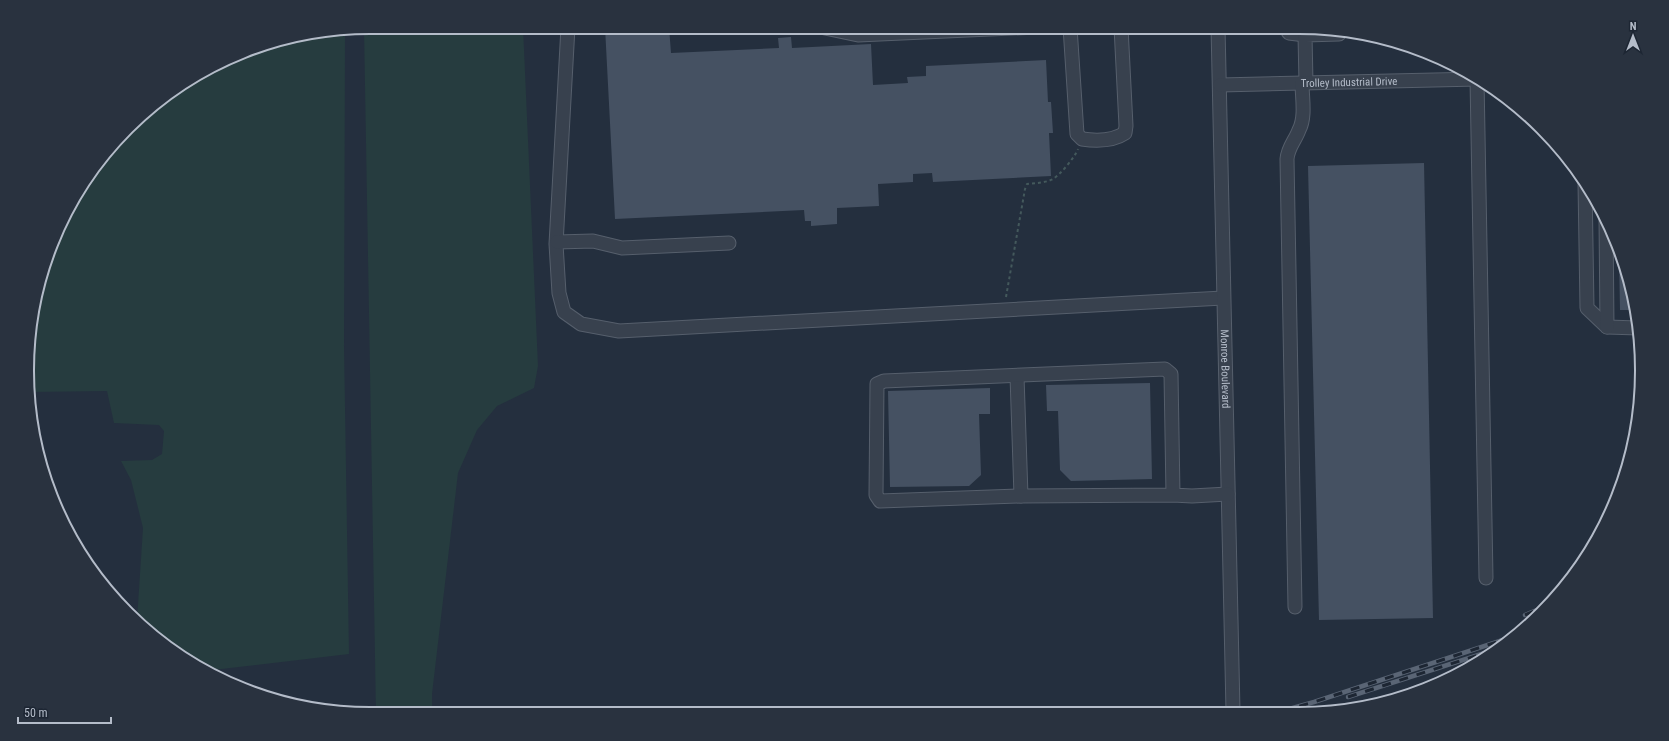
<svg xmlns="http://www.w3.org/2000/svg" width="1669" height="741" font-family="'Roboto Condensed',sans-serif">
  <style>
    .green { fill: #263c3f }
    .building { fill: #455162 }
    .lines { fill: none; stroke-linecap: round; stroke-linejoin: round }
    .minor-casing { stroke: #565f6c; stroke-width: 15 }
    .path { stroke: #44595c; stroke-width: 2; stroke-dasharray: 3 3; stroke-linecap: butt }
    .minor { stroke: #38414e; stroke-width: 13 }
    .rail-casing { stroke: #5a6575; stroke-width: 4.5 }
    .rail { stroke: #1d2633; stroke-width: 3; stroke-dasharray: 9; stroke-linecap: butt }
    .labels { text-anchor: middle; stroke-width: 3.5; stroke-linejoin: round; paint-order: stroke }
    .street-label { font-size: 11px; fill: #b4bcc9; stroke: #1d2633 }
    .rim { fill: none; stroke: #b4bcc9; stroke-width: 2 }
  </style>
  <rect width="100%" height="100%" fill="#242f3e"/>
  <g class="green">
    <polygon points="371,27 523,27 538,366 534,388 497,406 477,430 458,473 432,694 432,714 376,714 364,28"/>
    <polygon points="345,31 344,346 349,654 204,671 144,629 137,620 143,528 131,480 121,461 152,460 162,454 164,431 159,425 114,423 107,391 29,392 27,370 34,304 73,199 144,112 199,73 260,45"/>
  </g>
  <g class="building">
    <polygon points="605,27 669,27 671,53 779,48 778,38 791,37 792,48 871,44 873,85 908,83 907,77 926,76 926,66 1046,60 1048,102 1051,102 1053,133 1049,133 1051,176 933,182 932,173 913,174 913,182 878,184 879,206 837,208 837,224 811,226 811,221 805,221 804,210 615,219"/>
    <polygon points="1424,163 1433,618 1319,620 1308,166"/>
    <polygon points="1619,256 1621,256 1630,282 1635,310 1620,310"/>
    <polygon points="1150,383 1152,479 1071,481 1060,470 1058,411 1047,411 1046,385"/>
    <polygon points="990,388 990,414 979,414 981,475 969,486 890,487 888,391"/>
  </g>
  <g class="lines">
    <defs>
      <g id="minor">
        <polyline points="568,27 556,244 559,293 564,312 581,324 619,331 1223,298"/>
        <polyline points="820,27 858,35 1037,27"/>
        <path d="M 1070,27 L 1077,134 L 1082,139 C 1096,141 1113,141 1125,133 L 1126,126 L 1121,27"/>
        <path id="s1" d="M 1218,27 L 1233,711"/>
        <polyline points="1285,27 1289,33 1305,35"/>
        <polyline points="1477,79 1486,578"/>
        <polyline points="1306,83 1305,35 1339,34"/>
        <path id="s2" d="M 1220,85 L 1478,79"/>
        <polyline points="1585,183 1587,308 1607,327 1638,328"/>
        <polyline points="1606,218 1607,327"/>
        <polyline points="557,242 593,241 622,248 729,243"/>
        <polyline points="1017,376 1021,496"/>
        <polyline points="1173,495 1171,374 1165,369 884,381 877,384 876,495 880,501 1021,496 1173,495 1192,496 1228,494"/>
        <path d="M 1295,607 L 1287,159 C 1288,147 1295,141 1299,130 C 1306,117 1302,97 1302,83"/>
      </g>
    </defs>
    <use href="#minor" class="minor-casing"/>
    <path class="path" d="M 1006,297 L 1025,189 L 1027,184 C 1036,183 1045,183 1053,179 C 1060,175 1075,157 1078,149"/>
    <use href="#minor" class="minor"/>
    <defs>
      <g id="rail">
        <polyline points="1525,615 1539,609"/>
        <polyline points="1348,697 1497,649"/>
        <polyline points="1282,711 1314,702 1515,636"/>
      </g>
    </defs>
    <use href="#rail" class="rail-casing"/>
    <use href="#rail" class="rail"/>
  </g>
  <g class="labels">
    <g class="street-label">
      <text dy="4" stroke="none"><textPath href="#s2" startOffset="129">Trolley Industrial Drive</textPath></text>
      <text dy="4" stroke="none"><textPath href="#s1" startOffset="342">Monroe Boulevard</textPath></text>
    </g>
  </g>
  <path d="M0 0H1669V741H0ZM370 34H1299A336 336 0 0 1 1635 370V371A336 336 0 0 1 1299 707H370A336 336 0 0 1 34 371V370A336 336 0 0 1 370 34Z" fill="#29323f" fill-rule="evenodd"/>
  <path class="rim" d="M370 34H1299A336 336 0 0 1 1635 370V371A336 336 0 0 1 1299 707H370A336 336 0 0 1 34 371V370A336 336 0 0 1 370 34Z"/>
  <g transform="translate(1633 36)" stroke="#1d2633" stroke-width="3" paint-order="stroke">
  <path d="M0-3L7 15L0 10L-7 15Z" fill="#b4bcc9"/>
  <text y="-6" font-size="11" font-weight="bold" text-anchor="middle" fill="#b4bcc9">N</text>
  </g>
  <path d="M18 717v6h93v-6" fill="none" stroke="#b4bcc9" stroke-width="2"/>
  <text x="24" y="717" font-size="12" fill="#b4bcc9" stroke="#1d2633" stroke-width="3" paint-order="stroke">50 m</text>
</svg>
